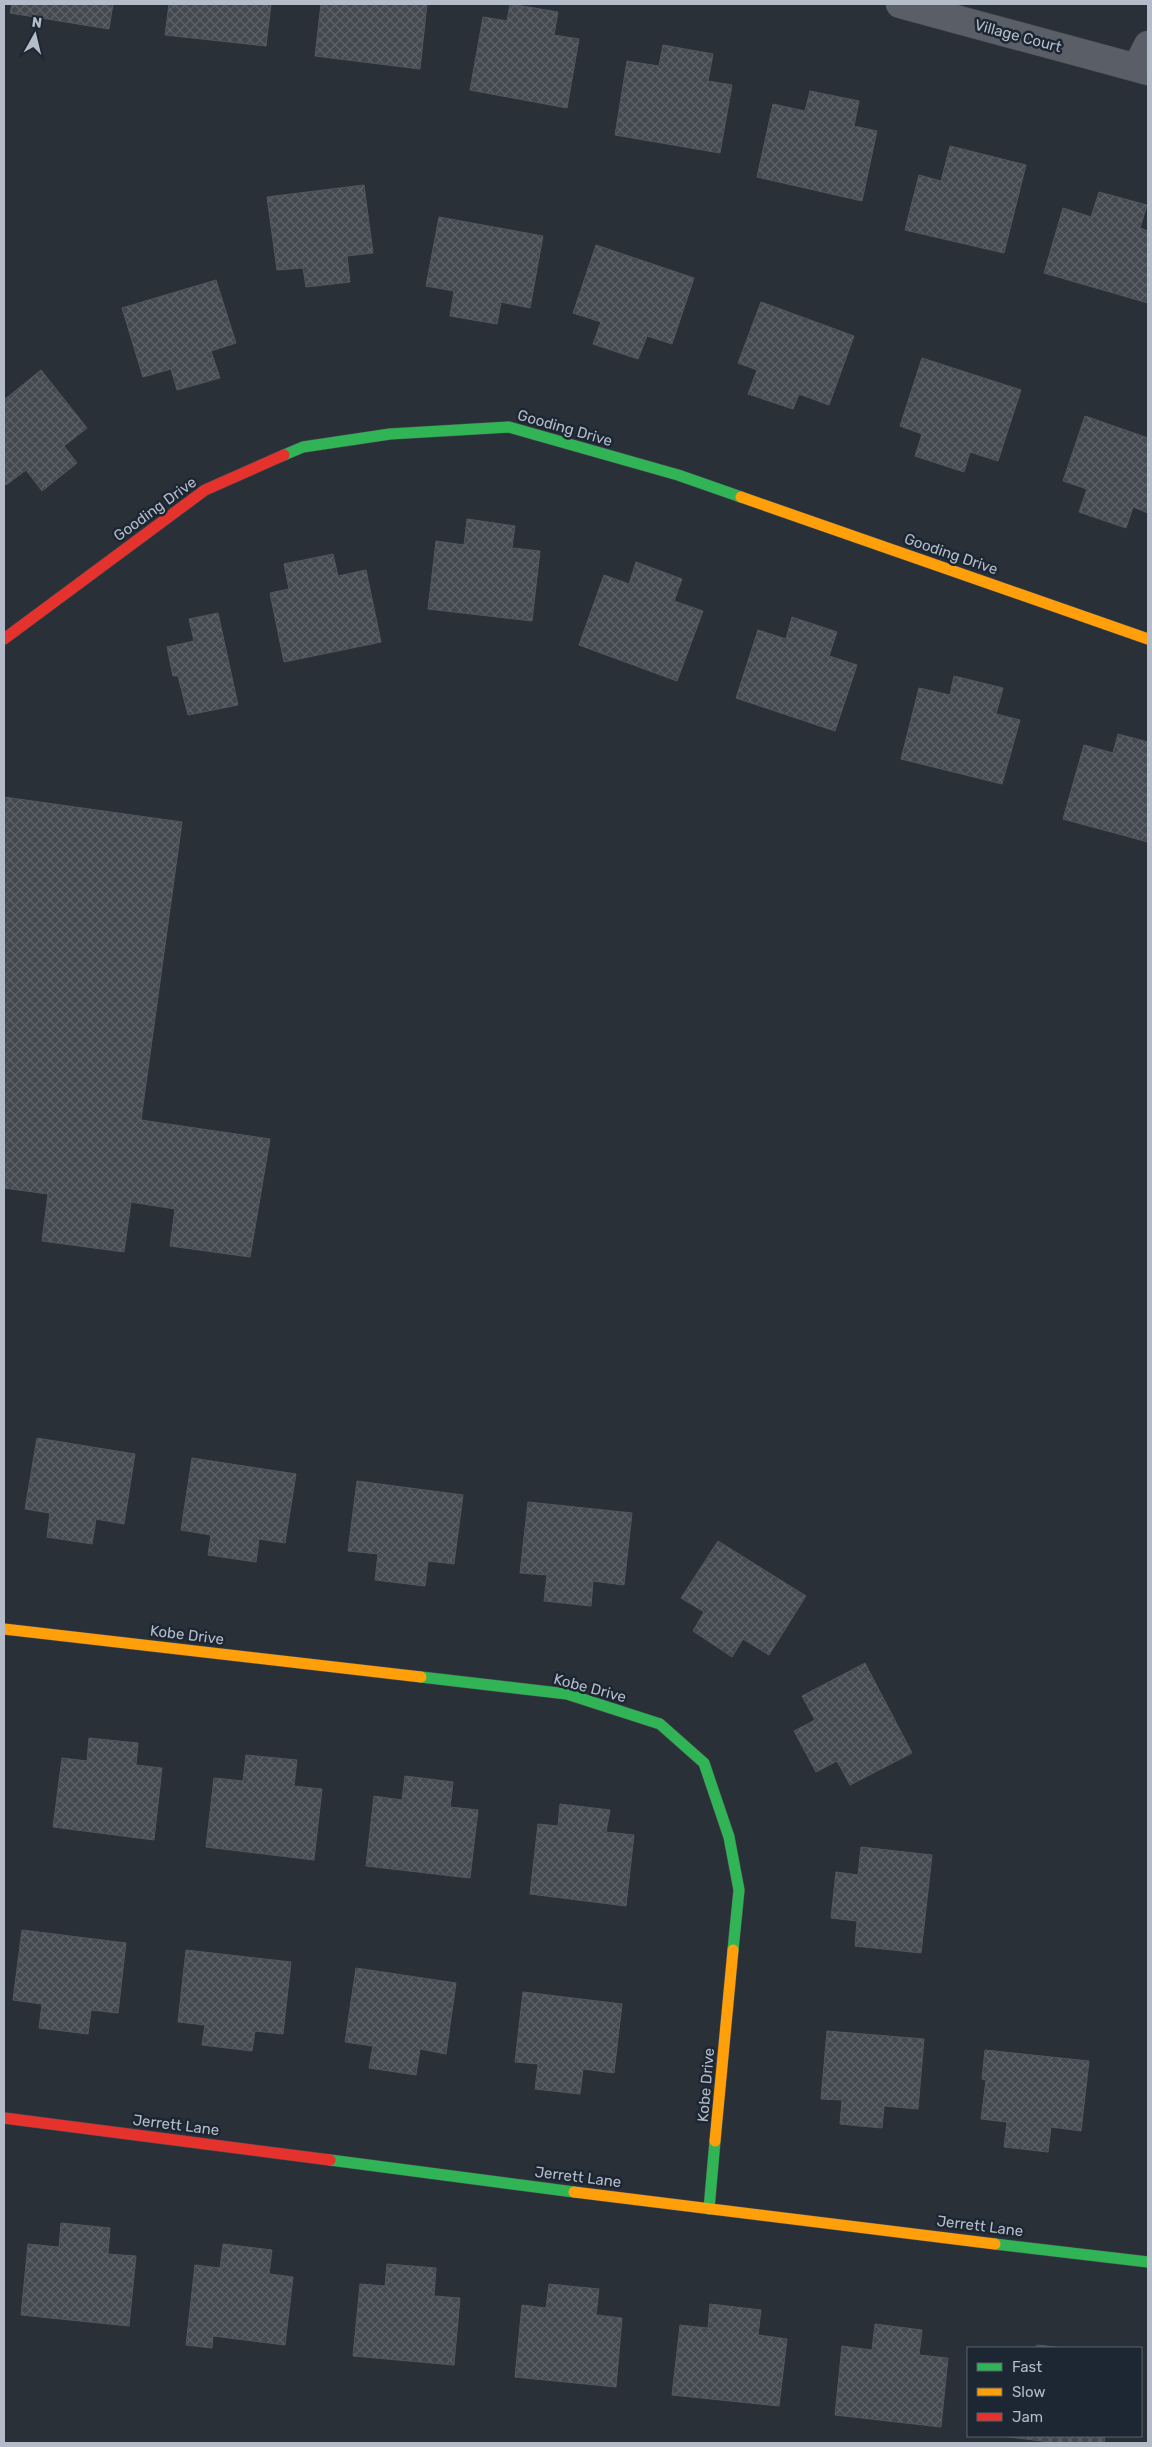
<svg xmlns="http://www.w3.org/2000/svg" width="1152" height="2447" font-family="Rubik,sans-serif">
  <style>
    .building { fill: url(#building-cross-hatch); stroke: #52575f }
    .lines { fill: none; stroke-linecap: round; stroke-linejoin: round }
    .street-casing { stroke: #484c53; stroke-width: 29 }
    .fast-casing { stroke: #484c53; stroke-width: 12 }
    .slow-casing { stroke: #484c53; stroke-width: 12 }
    .jam-casing { stroke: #484c53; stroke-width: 12 }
    .street { stroke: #5a5e66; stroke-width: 28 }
    .fast { stroke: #30b455; stroke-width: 11 }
    .slow { stroke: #ff9f0a; stroke-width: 11 }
    .jam { stroke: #e5322d; stroke-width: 11 }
    .labels { text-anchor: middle; stroke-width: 5; stroke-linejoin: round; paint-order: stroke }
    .street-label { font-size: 15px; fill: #b4bcc9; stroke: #1d2633 }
  </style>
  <defs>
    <pattern id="building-cross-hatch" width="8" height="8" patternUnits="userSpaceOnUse" patternTransform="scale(1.25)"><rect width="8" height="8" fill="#444950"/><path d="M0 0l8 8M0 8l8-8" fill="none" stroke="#5d6168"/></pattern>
  </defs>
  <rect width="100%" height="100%" fill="#2a3038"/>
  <g class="building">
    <polygon points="12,4 113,4 109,29 10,13"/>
    <polygon points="169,4 271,4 266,46 165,35"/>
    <polygon points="321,4 427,4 420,69 315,56"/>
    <polygon points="510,4 558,12 554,35 579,39 567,108 470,90 483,17 507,21"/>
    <polygon points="663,45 713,54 708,81 732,85 720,153 615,135 627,61 659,66"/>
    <polygon points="810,91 859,101 854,126 877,131 862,201 757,177 773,104 805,111"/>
    <polygon points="950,146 1026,165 1004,253 905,230 919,175 941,181"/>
    <polygon points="364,185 373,253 347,256 350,282 306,287 303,268 277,270 267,197"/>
    <polygon points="1099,192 1147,205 1140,228 1148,231 1148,303 1044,273 1063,208 1091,217"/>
    <polygon points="439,217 543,236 530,308 501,302 497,324 450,316 454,291 426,286"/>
    <polygon points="596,245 694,278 672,344 647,336 638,359 593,344 601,322 573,313"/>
    <polygon points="216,280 236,343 211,351 220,378 177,390 171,369 143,377 122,308"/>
    <polygon points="761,302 854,336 829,405 799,394 793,409 748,394 757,370 738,363"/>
    <polygon points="922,358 1021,390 998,461 970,452 964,472 915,456 922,434 900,426"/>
    <polygon points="41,370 87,428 64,446 77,463 42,491 26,470 6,485 4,481 4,400"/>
    <polygon points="1085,416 1148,438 1148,513 1133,507 1126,528 1079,512 1087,489 1063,481"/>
    <polygon points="467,519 515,526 512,548 540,551 532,621 428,609 436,541 464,545"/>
    <polygon points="333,554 338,576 366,570 381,642 284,662 270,593 289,589 284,564"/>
    <polygon points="636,562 682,579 674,601 703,611 677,681 579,645 604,575 629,584"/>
    <polygon points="218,613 238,705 188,715 178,676 173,676 167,647 194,641 189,619"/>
    <polygon points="792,617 837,632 829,656 857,665 835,731 736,698 758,630 786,639"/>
    <polygon points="954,676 1003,688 996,714 1020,720 1002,784 901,759 919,688 950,695"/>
    <polygon points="1118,734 1148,742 1148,842 1063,819 1084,745 1113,753"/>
    <polygon points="4,797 182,822 141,1120 270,1139 250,1257 170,1246 175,1209 131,1202 124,1252 42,1241 48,1194 4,1188"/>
    <polygon points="37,1438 135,1454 124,1524 96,1519 92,1544 47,1537 50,1513 25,1509"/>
    <polygon points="192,1458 296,1474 285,1543 259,1539 256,1562 208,1555 211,1535 181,1530"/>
    <polygon points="357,1481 463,1495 454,1564 428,1561 425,1586 375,1580 378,1554 348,1551"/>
    <polygon points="528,1502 632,1513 624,1585 593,1581 591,1606 544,1601 547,1575 520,1573"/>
    <polygon points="718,1541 806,1596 769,1655 743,1639 732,1657 693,1631 704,1612 681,1598"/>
    <polygon points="865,1663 912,1753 850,1785 837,1761 816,1772 794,1731 815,1720 802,1696"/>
    <polygon points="89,1738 138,1743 136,1765 162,1768 154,1840 53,1827 62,1758 87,1761"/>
    <polygon points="246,1755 297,1760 294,1786 322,1789 314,1860 206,1847 214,1778 243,1781"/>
    <polygon points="405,1776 453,1782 450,1807 478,1810 470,1878 366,1866 374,1796 402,1800"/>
    <polygon points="560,1804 610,1810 606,1832 634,1835 626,1906 530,1894 538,1824 558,1826"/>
    <polygon points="861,1847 932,1855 921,1953 855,1946 857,1921 831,1918 836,1872 858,1875"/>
    <polygon points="22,1930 126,1943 118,2013 91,2010 88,2034 39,2028 42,2004 13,2000"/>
    <polygon points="186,1950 291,1962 283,2034 255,2031 252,2051 202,2045 205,2025 178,2022"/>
    <polygon points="356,1968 456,1983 446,2054 420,2049 416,2075 369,2068 373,2046 345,2042"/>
    <polygon points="523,1992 622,2004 614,2073 583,2069 580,2094 535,2089 538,2064 515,2062"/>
    <polygon points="827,2031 924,2039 918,2109 884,2106 882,2128 840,2124 842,2100 821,2099"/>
    <polygon points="985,2050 1089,2061 1081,2131 1051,2127 1048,2152 1004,2147 1007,2122 981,2119 986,2080 982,2079"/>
    <polygon points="61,2223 110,2228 108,2254 136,2256 129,2326 21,2315 28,2244 59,2247"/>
    <polygon points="223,2244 272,2250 269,2274 293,2277 285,2345 213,2336 212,2348 186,2345 195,2265 220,2268"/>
    <polygon points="387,2264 436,2268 434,2296 460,2298 454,2365 353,2356 360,2284 385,2286"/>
    <polygon points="549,2284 599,2289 596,2315 622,2318 616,2387 515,2377 522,2305 546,2308"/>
    <polygon points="710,2304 761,2310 758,2335 787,2339 779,2406 672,2395 680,2325 708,2328"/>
    <polygon points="875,2324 922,2330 919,2355 948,2358 941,2427 835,2415 842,2346 872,2350"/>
    <polygon points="1037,2345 1064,2348 1036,2348"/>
    <polygon points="1001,2436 1105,2436 1104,2443 1058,2443"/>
  </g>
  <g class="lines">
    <defs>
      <g id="street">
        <polyline points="900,4 1148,71"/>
        <polyline points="1137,67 1148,45"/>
      </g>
      <g id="fast">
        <polyline points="284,455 303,447 390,434 509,427 678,475 741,497"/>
        <polyline points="421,1677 567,1694 660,1724 704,1763 729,1837 739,1890 733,1950"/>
        <polyline points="330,2160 574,2192"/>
        <polyline points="709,2209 715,2141"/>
        <polyline points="995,2244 1148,2262"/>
      </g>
      <g id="slow">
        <polyline points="741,497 1148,639"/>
        <polyline points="4,1629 421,1677"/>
        <polyline points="715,2141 733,1950"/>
        <polyline points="574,2192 995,2244"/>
      </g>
      <g id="jam">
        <polyline points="4,639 205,490 284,455"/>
        <polyline points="4,2118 330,2160"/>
      </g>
    </defs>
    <use href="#street" class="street-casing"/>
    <use href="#fast" class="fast-casing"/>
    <use href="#slow" class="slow-casing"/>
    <use href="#jam" class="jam-casing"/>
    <use href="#street" class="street"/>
    <use href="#fast" class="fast"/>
    <use href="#slow" class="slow"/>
    <use href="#jam" class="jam"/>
  </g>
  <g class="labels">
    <g class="street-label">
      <text transform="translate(1018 36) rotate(15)" y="5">Village Court</text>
      <text transform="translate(565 428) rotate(16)" y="5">Gooding Drive</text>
      <text transform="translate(155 509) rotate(-36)" y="5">Gooding Drive</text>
      <text transform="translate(951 554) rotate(19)" y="5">Gooding Drive</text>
      <text transform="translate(187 1635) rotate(7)" y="5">Kobe Drive</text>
      <text transform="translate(590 1688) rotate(15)" y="5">Kobe Drive</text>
      <text transform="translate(706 2085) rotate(-85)" y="5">Kobe Drive</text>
      <text transform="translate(176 2125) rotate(7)" y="5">Jerrett Lane</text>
      <text transform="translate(578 2177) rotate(7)" y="5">Jerrett Lane</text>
      <text transform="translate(980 2226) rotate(7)" y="5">Jerrett Lane</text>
    </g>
  </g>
  <rect width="1152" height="2447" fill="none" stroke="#b4bcc9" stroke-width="10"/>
  <rect x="967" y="2347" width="175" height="90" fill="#1d2633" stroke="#59626f"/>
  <rect x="977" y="2363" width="25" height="8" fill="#30b455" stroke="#59626f"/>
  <text x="1012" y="2372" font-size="15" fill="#b4bcc9">Fast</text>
  <rect x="977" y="2388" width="25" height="8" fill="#ff9f0a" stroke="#59626f"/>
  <text x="1012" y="2397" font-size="15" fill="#b4bcc9">Slow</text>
  <rect x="977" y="2413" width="25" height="8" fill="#e5322d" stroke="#59626f"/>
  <text x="1012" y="2422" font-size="15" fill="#b4bcc9">Jam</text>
  <g transform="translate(35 35) rotate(8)" stroke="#1d2633" stroke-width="4" paint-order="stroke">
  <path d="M0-4L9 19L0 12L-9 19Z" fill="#b4bcc9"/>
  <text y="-8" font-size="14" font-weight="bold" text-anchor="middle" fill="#b4bcc9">N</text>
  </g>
</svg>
